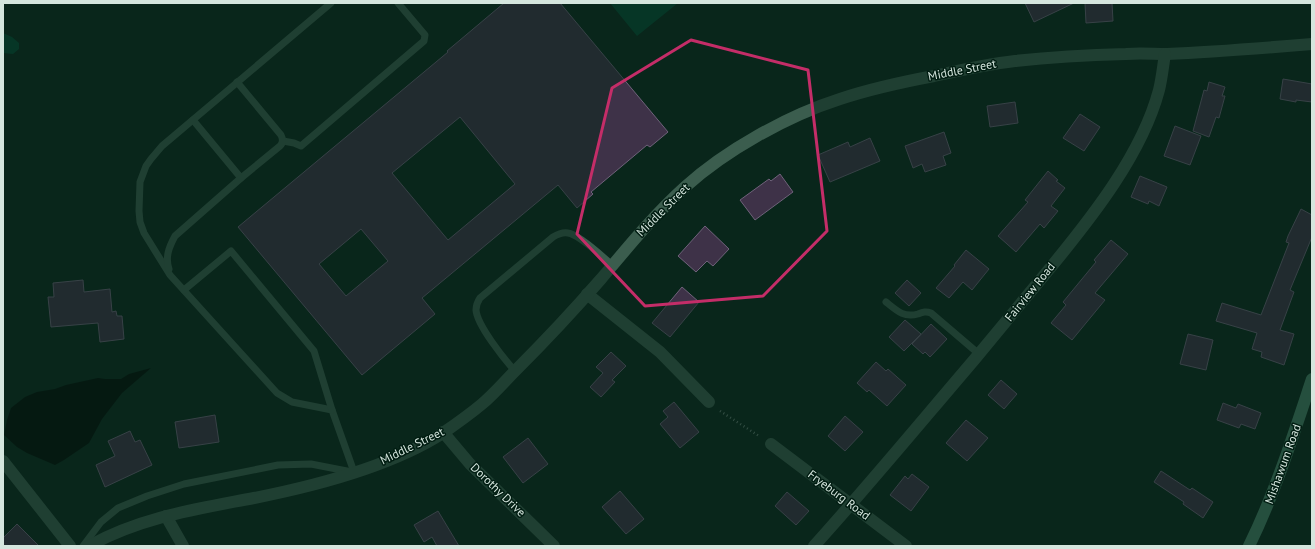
<svg xmlns="http://www.w3.org/2000/svg" width="1315" height="549" font-family="'PT Sans',sans-serif">
  <style>
    .green { fill: #044a34 }
    .water { fill: #020a06 }
    .building { fill: #3e3248; stroke: #6f627a; fill-rule: evenodd }
    .lines { fill: none; stroke-linecap: round; stroke-linejoin: round }
    .path { stroke: #687f76; stroke-width: 2.5; stroke-dasharray: 1 3; stroke-linecap: butt }
    .lane { stroke: #3b5d4e; stroke-width: 7 }
    .street { stroke: #3b5d4e; stroke-width: 12 }
    .secondary { stroke: #478068; stroke-width: 12 }
    .marked { fill: none; stroke: #c42d68; stroke-width: 3; stroke-linejoin: round }
    .labels { text-anchor: middle; stroke-width: 3; stroke-linejoin: round; paint-order: stroke }
    .street-label { font-size: 12px; fill: #d5e6de; stroke: #011d12 }
  </style>
  <rect width="100%" height="100%" fill="#09261b"/>
  <g class="green">
    <polygon points="610,3 678,3 637,36"/>
    <polygon points="3,33 12,37 19,43 19,49 13,54 3,53"/>
  </g>
  <polygon class="water" points="151,368 122,393 102,419 89,443 64,460 55,465 27,453 17,447 4,435 7,420 11,408 25,397 37,392 55,389 66,385 98,378 105,379 121,379 129,374"/>
  <g class="building">
    <path d="M 504,3 L 560,3 L 668,132 L 650,147 L 647,145 L 591,192 L 593,194 L 577,208 L 558,185 L 422,298 L 435,314 L 362,375 L 238,227 L 448,52 L 447,51 ZM 460,117 L 515,184 L 448,240 L 392,173 ZM 361,229 L 388,261 L 346,296 L 319,264 Z"/>
    <polygon points="1025,3 1074,3 1034,22"/>
    <polygon points="1085,3 1112,3 1113,21 1086,23"/>
    <polygon points="1283,79 1312,84 1312,102 1296,100 1296,102 1280,99"/>
    <polygon points="1209,82 1225,87 1222,96 1225,96 1219,118 1216,117 1209,137 1193,131 1204,90 1207,91"/>
    <polygon points="1015,102 1018,123 990,127 987,106"/>
    <polygon points="1080,114 1100,127 1084,151 1063,138"/>
    <polygon points="1175,126 1201,136 1190,165 1164,156"/>
    <polygon points="944,132 951,153 943,156 946,165 925,172 922,164 913,168 905,146"/>
    <polygon points="870,138 880,161 830,182 818,155 848,142 850,147"/>
    <polygon points="1048,171 1058,180 1056,181 1065,188 1051,206 1058,211 1044,228 1040,224 1016,252 998,236 1028,202 1025,200"/>
    <polygon points="780,174 793,192 755,220 740,200 769,179 771,181"/>
    <polygon points="1140,176 1167,187 1159,206 1149,201 1148,204 1131,197"/>
    <polygon points="1301,209 1312,215 1312,237 1290,290 1294,292 1280,330 1294,334 1284,365 1261,357 1262,352 1252,349 1257,333 1216,321 1222,303 1261,315 1289,243 1286,242 1288,236"/>
    <polygon points="705,226 729,249 713,266 707,261 696,272 678,256"/>
    <polygon points="1111,240 1128,254 1095,293 1105,300 1072,340 1051,323 1066,305 1063,302 1096,262 1094,260"/>
    <polygon points="966,250 989,269 972,290 963,282 949,298 936,288 955,266 954,265"/>
    <polygon points="83,280 84,292 110,289 112,312 116,311 117,316 122,316 124,339 100,342 98,323 51,327 48,297 54,297 53,283"/>
    <polygon points="907,280 921,293 909,306 895,293"/>
    <polygon points="682,287 699,302 670,337 652,323"/>
    <polygon points="905,320 921,334 904,351 889,337"/>
    <polygon points="931,324 947,339 930,357 925,352 923,354 912,344"/>
    <polygon points="1188,334 1213,340 1206,370 1180,364"/>
    <polygon points="611,352 626,366 612,380 615,382 601,397 590,387 603,373 596,367"/>
    <polygon points="876,362 886,371 888,369 906,385 887,406 869,390 867,392 857,383"/>
    <polygon points="1001,380 1017,394 1004,409 988,395"/>
    <polygon points="674,402 699,432 680,448 660,424 668,417 663,411"/>
    <polygon points="1223,403 1236,408 1238,404 1261,413 1255,429 1241,424 1239,428 1217,420"/>
    <polygon points="215,415 219,442 179,448 175,422"/>
    <polygon points="845,416 863,432 845,451 828,436"/>
    <polygon points="966,420 988,438 967,461 946,443"/>
    <polygon points="130,431 135,442 140,440 152,465 105,487 96,465 115,456 108,441"/>
    <polygon points="528,438 548,464 523,483 503,457"/>
    <polygon points="1161,471 1190,490 1192,488 1213,502 1203,518 1183,504 1184,502 1154,482"/>
    <polygon points="912,474 929,487 911,511 890,495 905,476 908,479"/>
    <polygon points="620,491 644,519 626,534 602,507"/>
    <polygon points="787,492 809,511 796,525 775,506"/>
    <polygon points="438,511 459,546 437,546 432,537 424,542 414,525"/>
    <polygon points="17,524 39,546 3,546 3,538"/>
  </g>
  <g class="lines">
    <polyline class="path" points="720,411 759,436"/>
    <g class="lane">
      <polyline points="331,3 162,146 151,159 146,166 140,182 139,211 140,222 144,233 170,275 277,393 292,402 332,410 354,472"/>
      <polyline points="193,120 241,178"/>
      <polyline points="283,141 294,143 301,146 424,41 425,35 398,3"/>
      <path d="M 169,269 C 165,257 169,247 175,236 L 241,178 L 280,146 C 283,143 283,139 281,135 L 237,82"/>
      <polyline points="184,290 231,251 314,351 332,410"/>
      <path d="M 886,302 C 897,311 904,318 918,314 C 923,312 926,311 931,313 L 979,354"/>
      <path d="M 515,371 C 504,359 477,325 476,310 C 476,305 478,301 480,298 L 553,237 C 558,234 563,232 568,233 C 580,235 603,257 612,265"/>
      <polyline points="83,546 101,522 118,508 147,496 184,484 278,465 311,464 352,472"/>
    </g>
    <g class="street">
      <polyline points="587,294 660,352 709,402"/>
      <polyline points="443,432 470,464 554,546"/>
      <polyline points="771,444 906,546"/>
      <polyline points="3,461 70,546"/>
      <polyline points="166,516 183,546"/>
      <path d="M 89,546 C 141,517 197,509 254,498 C 315,486 390,467 443,433 C 456,424 470,414 482,404 C 494,394 505,381 516,370 C 545,341 574,310 601,279 C 628,247 654,215 685,187 C 726,150 787,116 840,99 C 870,89 902,82 934,76 C 961,70 988,64 1015,61 C 1052,57 1089,55 1126,54 C 1140,53 1153,54 1167,54 C 1215,52 1264,48 1312,44"/>
      <path d="M 814,546 C 869,485 921,422 974,360 C 1000,329 1025,298 1051,267 C 1092,217 1142,154 1159,90 C 1162,78 1163,66 1165,54"/>
    </g>
    <path class="secondary" d="M 1249,546 C 1275,493 1293,436 1312,379"/>
  </g>
  <path d="M0 0H1315V549H0ZM 691,40 L 808,70 L 827,231 L 763,296 L 645,306 L 577,234 L 612,88 Z" fill="#09261b" fill-opacity=".55" fill-rule="evenodd"/>
  <path class="marked" d="M 691,40 L 808,70 L 827,231 L 763,296 L 645,306 L 577,234 L 612,88 Z"/>
  <g class="labels">
    <g class="street-label">
      <text transform="translate(962 70) rotate(-11)" y="4">Middle Street</text>
      <text transform="translate(663 210) rotate(-45)" y="4">Middle Street</text>
      <text transform="translate(1030 292) rotate(-51)" y="4">Fairview Road</text>
      <text transform="translate(412 446) rotate(-26)" y="4">Middle Street</text>
      <text transform="translate(1283 464) rotate(-70)" y="4">Mishawum Road</text>
      <text transform="translate(498 490) rotate(44)" y="4">Dorothy Drive</text>
      <text transform="translate(839 495) rotate(37)" y="4">Fryeburg Road</text>
    </g>
  </g>
  <rect width="1315" height="549" fill="none" stroke="#d5e6de" stroke-width="8"/>
</svg>
